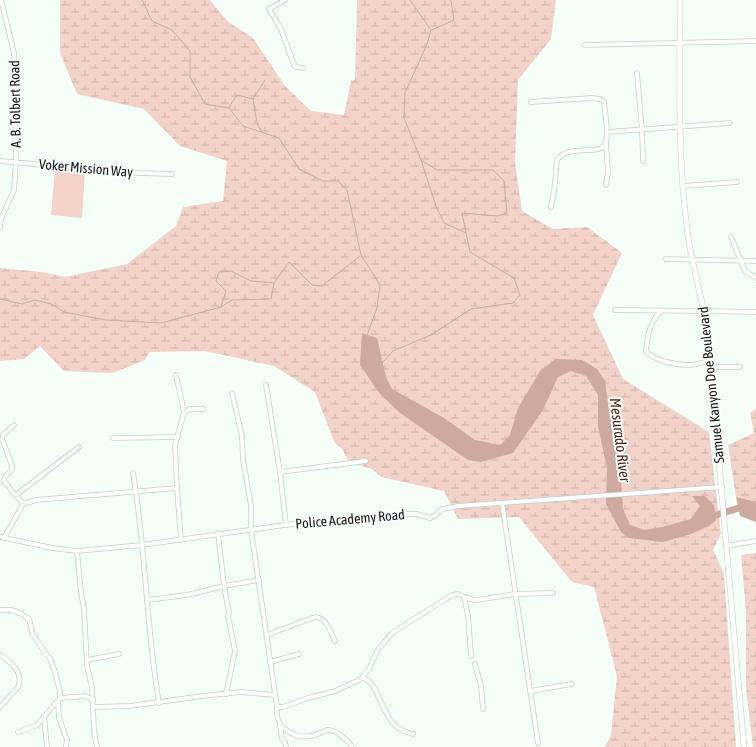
<svg xmlns="http://www.w3.org/2000/svg" width="756" height="747" font-family="'Asap Condensed',sans-serif">
  <style>
    .wetland { fill: url(#wetland-marsh) }
    .green { fill: #f2d2c9 }
    .water { fill: #cda99f }
    .lines { fill: none; stroke-linecap: round; stroke-linejoin: round }
    .stream { stroke: #cda99f; stroke-width: 1 }
    .river { stroke: #cda99f; stroke-width: 7 }
    .minor-casing { stroke: #c0d4c7; stroke-width: 5.5 }
    .tertiary-casing { stroke: #c0d4c7; stroke-width: 6 }
    .minor { stroke: #fff; stroke-width: 4 }
    .tertiary { stroke: #fff; stroke-width: 5 }
    .labels { text-anchor: middle; stroke-width: 4; stroke-linejoin: round; paint-order: stroke }
    .street-label { font-size: 14px; fill: #111813; stroke: #fff }
    .water-label { font-size: 15px; font-style: italic; fill: #532316; stroke: #fff }
  </style>
  <defs>
    <pattern id="wetland-marsh" width="20" height="14" patternUnits="userSpaceOnUse"><rect width="20" height="14" fill="#f2d2c9"/><path d="M1 5h8M5 5V1M11 12h8M15 12V8" fill="none" stroke="#ceb4ac"/></pattern>
  </defs>
  <rect width="100%" height="100%" fill="#f3fff7"/>
  <g class="wetland">
    <polygon points="60,0 210,0 227,21 253,38 285,86 311,111 344,115 351,81 355,80 357,0 556,0 551,39 518,80 515,162 522,211 553,229 587,227 622,253 593,315 623,379 709,432 721,534 713,550 724,574 736,747 605,747 611,735 617,676 594,587 572,582 519,517 458,519 444,491 381,477 372,469 349,462 342,449 336,444 333,439 315,392 274,366 205,351 150,352 145,360 113,373 64,371 40,346 24,359 0,361 0,268 42,272 65,277 127,264 176,226 183,207 223,201 227,161 180,146 144,109 77,94 60,53"/>
    <polygon points="756,409 756,503 753,501 736,497 728,445 754,433 750,413"/>
    <polygon points="756,553 756,747 753,747 746,689 746,610 741,555"/>
  </g>
  <polygon class="green" points="55,169 85,171 82,218 51,215"/>
  <g class="water">
    <polygon points="362,333 377,338 386,377 392,389 444,418 475,440 500,445 510,435 518,408 540,371 556,359 582,360 597,369 605,381 610,418 619,453 623,509 630,525 644,530 662,527 691,519 700,506 692,496 705,496 714,505 716,520 709,526 691,534 663,542 629,538 621,532 606,504 607,468 598,426 598,395 586,376 571,371 558,377 543,410 513,453 481,462 468,460 400,413 380,394 360,365"/>
    <polygon points="736,497 753,501 756,503 756,522 740,516"/>
  </g>
  <g class="lines">
    <g class="stream">
      <polyline points="142,0 152,21 172,30 190,51 190,77 205,104 229,108 243,126 279,138 299,169 323,181 338,181 347,190 361,255 380,285 377,308 367,335"/>
      <polyline points="432,30 454,20 451,0"/>
      <polyline points="229,107 237,95 253,99"/>
      <polyline points="261,131 257,123 253,99 265,80"/>
      <polyline points="421,160 436,206 444,223 466,233"/>
      <polyline points="0,299 22,304 35,300 51,304 64,312 106,320 161,323 221,307 232,300 271,299 274,283 289,262 312,285 322,286 360,256"/>
      <polyline points="221,306 226,291 216,281 219,272 231,271 251,281 274,283"/>
      <polyline points="382,363 393,351 431,335 471,309 513,303 520,295 514,278 470,252 462,213 497,216 507,213 504,181 493,170 437,170 421,160 404,118 405,93 427,44 431,30 410,0"/>
    </g>
    <polyline class="river" points="707,518 742,507 756,515"/>
    <defs>
      <g id="minor">
        <polyline points="285,0 269,9 281,29 294,65 296,67 303,68"/>
        <polyline points="585,45 756,41"/>
        <polyline points="637,73 642,130 643,161"/>
        <path d="M 531,102 L 592,98 L 600,99 L 604,102 C 605,115 609,130 606,142 C 602,158 570,142 557,160 L 554,192 L 551,207"/>
        <polyline points="607,132 730,123"/>
        <polyline points="0,161 138,173 172,174"/>
        <polyline points="606,185 608,172 606,144"/>
        <polyline points="683,186 737,182"/>
        <polyline points="0,228 1,219 14,190 16,162 14,53 1,0"/>
        <polyline points="731,237 745,271 756,278"/>
        <polyline points="666,259 756,261"/>
        <polyline points="615,310 705,311 756,312"/>
        <path d="M 661,311 C 650,321 647,337 646,351 C 655,361 675,365 688,365 C 696,365 703,362 711,361"/>
        <polyline points="711,367 740,367"/>
        <polyline points="176,375 184,412"/>
        <polyline points="266,385 280,472 286,525"/>
        <polyline points="232,393 242,436 243,460 251,506 251,530 277,707 277,716 280,724 282,739 285,742 286,747"/>
        <polyline points="14,425 3,435 2,439 12,465 12,469 5,477 4,481 23,504"/>
        <polyline points="113,438 178,437"/>
        <polyline points="280,472 366,461"/>
        <path d="M 133,473 C 146,549 146,627 159,703"/>
        <polyline points="16,495 79,447"/>
        <polyline points="502,503 538,743"/>
        <polyline points="218,533 224,586 229,613 228,616 235,651 226,694"/>
        <polyline points="0,537 52,548 77,551 142,545 292,524 387,518 401,514 417,514 430,518 436,515 442,509 458,506 722,487"/>
        <polyline points="4,538 23,504 36,500 177,488"/>
        <polyline points="181,540 177,488 175,445 184,412 190,409 203,409"/>
        <polyline points="726,546 756,541"/>
        <polyline points="77,551 81,592 84,609 87,665 92,688 94,731 97,747"/>
        <polyline points="464,597 468,615 471,656"/>
        <polyline points="147,600 187,595 224,586 259,580"/>
        <path d="M 0,610 C 14,609 17,611 29,619 L 33,635 L 50,659 L 54,669 L 60,691 L 60,698 L 37,725 L 18,732"/>
        <path d="M 267,635 L 315,617 C 327,618 330,631 335,641"/>
        <path d="M 0,655 C 11,662 24,672 18,687 L 0,707"/>
        <polyline points="87,660 119,654"/>
        <polyline points="270,662 299,654"/>
        <polyline points="475,664 481,686 483,709"/>
        <path d="M 363,677 C 367,680 372,683 374,688 C 386,708 387,729 413,734"/>
        <polyline points="530,691 572,684"/>
        <polyline points="60,698 85,696 93,700"/>
        <polyline points="58,702 59,718 67,740 66,746"/>
        <polyline points="94,707 130,706 202,696 241,692 275,695"/>
        <polyline points="277,707 283,707 308,698 335,691 357,681 363,677 370,667 377,651 392,633 452,595 458,594 470,599 477,600 515,594 553,593"/>
        <polyline points="44,716 47,747"/>
        <path d="M 280,725 C 291,735 300,739 315,735 C 319,734 323,731 327,730 C 338,730 346,740 353,747"/>
      </g>
      <path id="tertiary" d="M 680,0 C 680,79 677,158 688,236 C 693,270 704,303 708,337 L 744,747"/>
    </defs>
    <use href="#minor" class="minor-casing"/>
    <use href="#tertiary" class="tertiary-casing"/>
    <use href="#minor" class="minor"/>
    <use href="#tertiary" class="tertiary"/>
  </g>
  <g class="labels">
    <g class="street-label">
      <text transform="translate(15 104) rotate(-91)" y="5">A. B. Tolbert Road</text>
      <text transform="translate(86 168) rotate(5)" y="5">Voker Mission Way</text>
      <text transform="translate(711 385) rotate(-96)" y="5">Samuel Kanyon Doe Boulevard</text>
      <text transform="translate(350 519) rotate(-5)" y="5">Police Academy Road</text>
    </g>
    <g class="water-label">
      <text transform="translate(620 440) rotate(83)" y="5">Mesurado River</text>
    </g>
  </g>
</svg>
